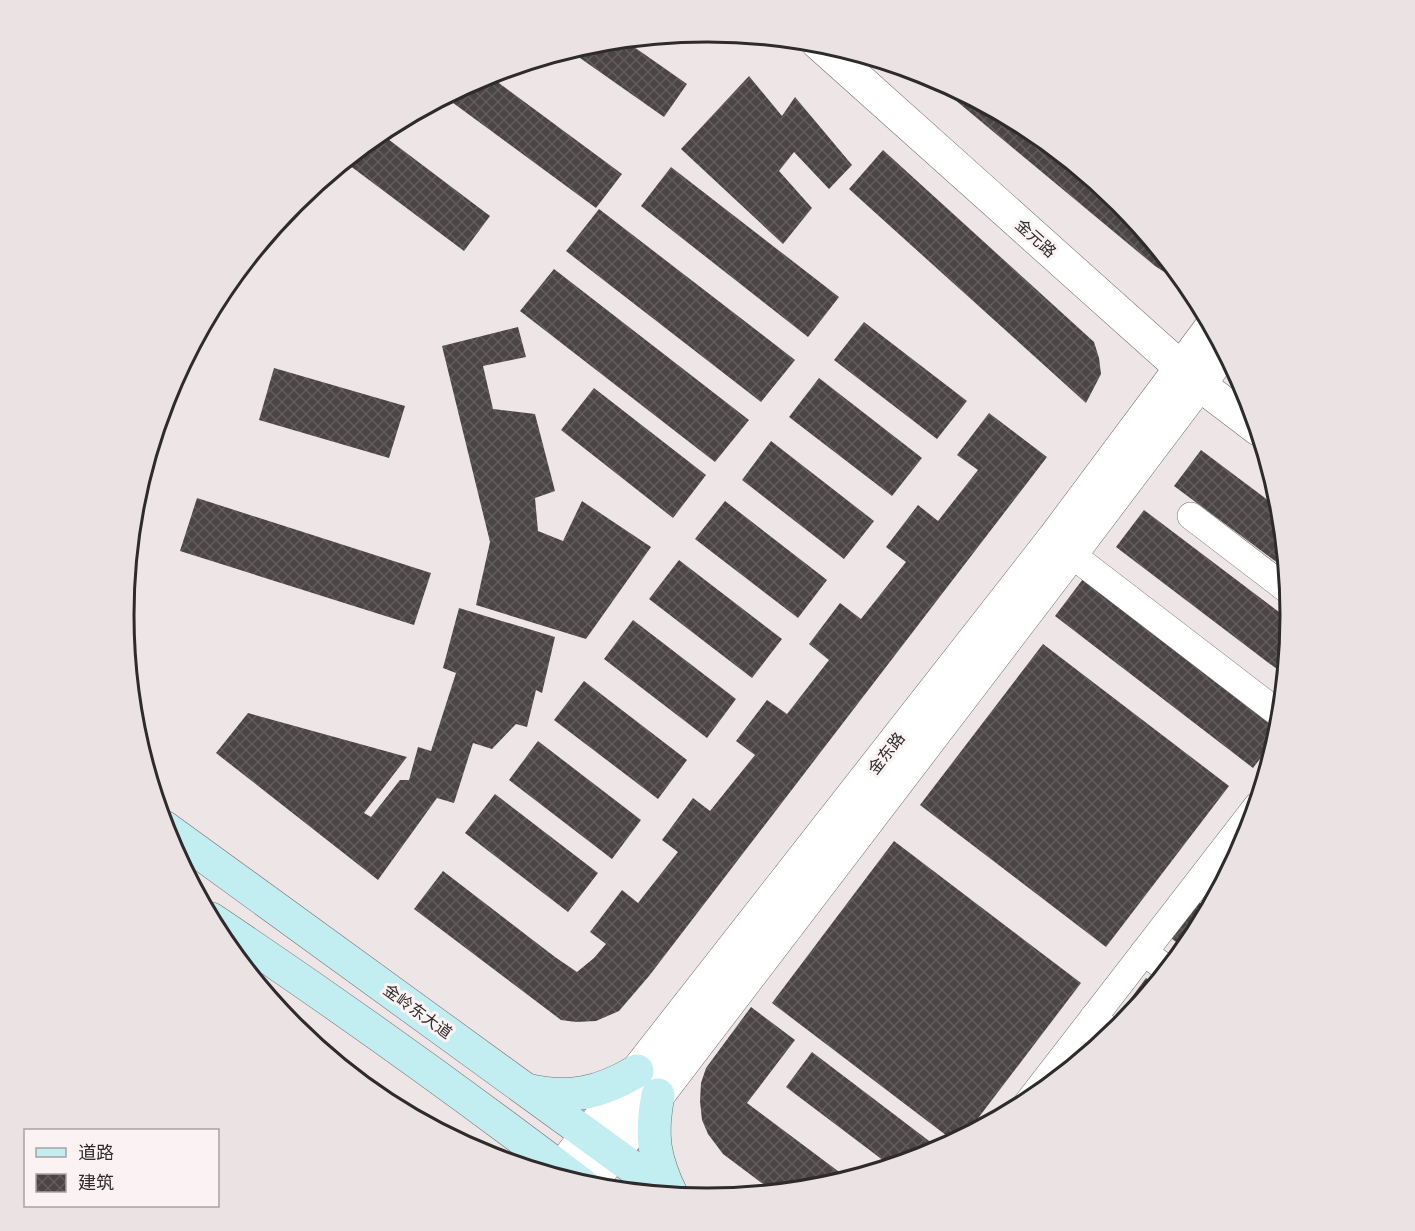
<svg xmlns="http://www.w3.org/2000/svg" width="1415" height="1231" font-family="Overpass,'Noto Sans SC',sans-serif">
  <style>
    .building { fill: url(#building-cross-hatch) }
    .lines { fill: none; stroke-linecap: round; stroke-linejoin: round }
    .minor-casing { stroke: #756e6f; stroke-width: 28 }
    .tertiary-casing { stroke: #756e6f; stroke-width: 34 }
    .secondary-casing { stroke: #756e6f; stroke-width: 34 }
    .path { stroke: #958f90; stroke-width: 4; stroke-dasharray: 6 3; stroke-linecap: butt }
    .minor { stroke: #fff; stroke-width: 27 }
    .tertiary { stroke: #fff; stroke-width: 33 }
    .secondary { stroke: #c2eef2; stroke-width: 33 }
    .labels { text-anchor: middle; stroke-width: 6; stroke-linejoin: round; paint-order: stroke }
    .street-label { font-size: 16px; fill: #2e2b2c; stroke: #faf2f3 }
    .rim { fill: none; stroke: #2e2b2c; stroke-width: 3 }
  </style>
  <defs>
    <pattern id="building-cross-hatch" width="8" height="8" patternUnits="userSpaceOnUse" patternTransform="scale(1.5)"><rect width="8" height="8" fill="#4b4546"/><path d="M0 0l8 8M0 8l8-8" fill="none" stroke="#625d5e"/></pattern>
  </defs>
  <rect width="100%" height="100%" fill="#ede5e6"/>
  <g class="building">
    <polygon points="624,40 687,84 664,117 570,51 572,49 594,43"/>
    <polygon points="924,74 931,76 1032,130 1121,203 1182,278 1172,277 1155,266"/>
    <polygon points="488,75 622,174 596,208 445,97"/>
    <polygon points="749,76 782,116 795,97 852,165 829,189 794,152 779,171 812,208 783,244 681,149"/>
    <polygon points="380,133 490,216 464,251 345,162"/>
    <polygon points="883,150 1094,342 1099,358 1101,374 1086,403 849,189"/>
    <polygon points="671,167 839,297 808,337 641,206"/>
    <polygon points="599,209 795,360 761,402 566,251"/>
    <polygon points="554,269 749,420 715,462 520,311"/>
    <polygon points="864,322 967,401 937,439 834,360"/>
    <polygon points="518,327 526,357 483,366 493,409 535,414 555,491 535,498 538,531 563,541 582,501 651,547 586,639 476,605 490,542 442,346"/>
    <polygon points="274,368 405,406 389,458 259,420"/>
    <polygon points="819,378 922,458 892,496 789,417"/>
    <polygon points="594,388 706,475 673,518 561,430"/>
    <polygon points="989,413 1047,457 649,976 619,1011 596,1021 576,1022 561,1020 414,909 443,871 555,957 577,972 594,958 606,944 590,932 622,890 638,903 678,852 662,840 693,798 710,811 755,755 736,741 767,700 787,714 829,660 809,644 840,603 861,619 906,562 886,547 918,505 938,521 978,470 957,455"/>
    <polygon points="771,441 874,521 844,559 742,480"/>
    <polygon points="1201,450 1281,510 1287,570 1174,486"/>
    <polygon points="197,498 431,573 414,625 180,551"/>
    <polygon points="725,501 827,580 798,618 695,539"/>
    <polygon points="1144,510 1291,621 1286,676 1116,547"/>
    <polygon points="679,560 782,639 752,678 649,599"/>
    <polygon points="1083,579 1280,730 1279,734 1253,768 1055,616"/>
    <polygon points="459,608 555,637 542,693 536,690 527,727 516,724 492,749 473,743 454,803 437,798 378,880 216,753 248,713 407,757 364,813 371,817 400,780 409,780 418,747 431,751 456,673 443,668"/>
    <polygon points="633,620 736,699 707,738 604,659"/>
    <polygon points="1043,644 1229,786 1106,947 920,805"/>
    <polygon points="584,681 687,760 658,799 554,720"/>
    <polygon points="538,741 641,820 612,859 509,780"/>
    <polygon points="495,794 598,873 568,912 465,833"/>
    <polygon points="894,841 1081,983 963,1138 955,1142 772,1003"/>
    <polygon points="1199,902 1209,910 1193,940 1185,949 1171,938"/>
    <polygon points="1146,978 1156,985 1128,1019 1120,1013"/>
    <polygon points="751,1007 795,1040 747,1103 850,1180 821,1188 775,1193 723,1154 708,1134 702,1120 700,1101 701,1083 706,1068"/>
    <polygon points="812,1052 941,1150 931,1155 892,1167 786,1087"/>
  </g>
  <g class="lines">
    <defs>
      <g id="minor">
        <polyline points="1191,516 1289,591"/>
        <polyline points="1071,554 1282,716"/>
        <polyline points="1144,952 1168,970"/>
        <polyline points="1093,1018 1114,1034"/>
        <polyline points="1026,1105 1257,806"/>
      </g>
      <g id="tertiary">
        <polyline points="817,42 1199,384 1258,429"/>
        <polyline points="555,1176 1054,538 1212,326"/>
        <polyline points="588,1187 1071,554 1225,350"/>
      </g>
      <g id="secondary">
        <polyline points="164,827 672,1196"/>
        <path d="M 211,919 C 338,1004 462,1093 584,1186"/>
        <path d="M 527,1090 C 570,1100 600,1093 637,1071"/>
        <path d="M 658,1095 C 650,1136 654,1159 672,1196"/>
      </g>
    </defs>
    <use href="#minor" class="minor-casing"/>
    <use href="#tertiary" class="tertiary-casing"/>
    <use href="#secondary" class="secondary-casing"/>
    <polyline class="path" points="134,512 180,370"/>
    <use href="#minor" class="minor"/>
    <use href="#tertiary" class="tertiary"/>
    <use href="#secondary" class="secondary"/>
  </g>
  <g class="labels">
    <g class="street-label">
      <text transform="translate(1036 238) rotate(42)" y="6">金元路</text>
      <text transform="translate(886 753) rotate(-52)" y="6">金东路</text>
      <text transform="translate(418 1011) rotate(36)" y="6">金岭东大道</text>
    </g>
  </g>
  <path d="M0 0H1415V1231H0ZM134 615a573 573 0 1 1 1146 0a573 573 0 1 1-1146 0Z" fill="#eae2e3" fill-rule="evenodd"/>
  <path class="rim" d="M134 615a573 573 0 1 1 1146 0a573 573 0 1 1-1146 0Z"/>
  <rect x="24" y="1129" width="195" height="78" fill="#faf2f3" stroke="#a8a2a3" stroke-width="1.5"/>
  <rect x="36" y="1148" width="30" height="9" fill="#c2eef2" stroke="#a8a2a3" stroke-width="1.5"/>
  <text x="78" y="1159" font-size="18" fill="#2e2b2c">道路</text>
  <rect x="36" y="1174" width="30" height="18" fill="url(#building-cross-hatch)" stroke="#a8a2a3" stroke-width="1.5"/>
  <text x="78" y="1189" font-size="18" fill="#2e2b2c">建筑</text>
</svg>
